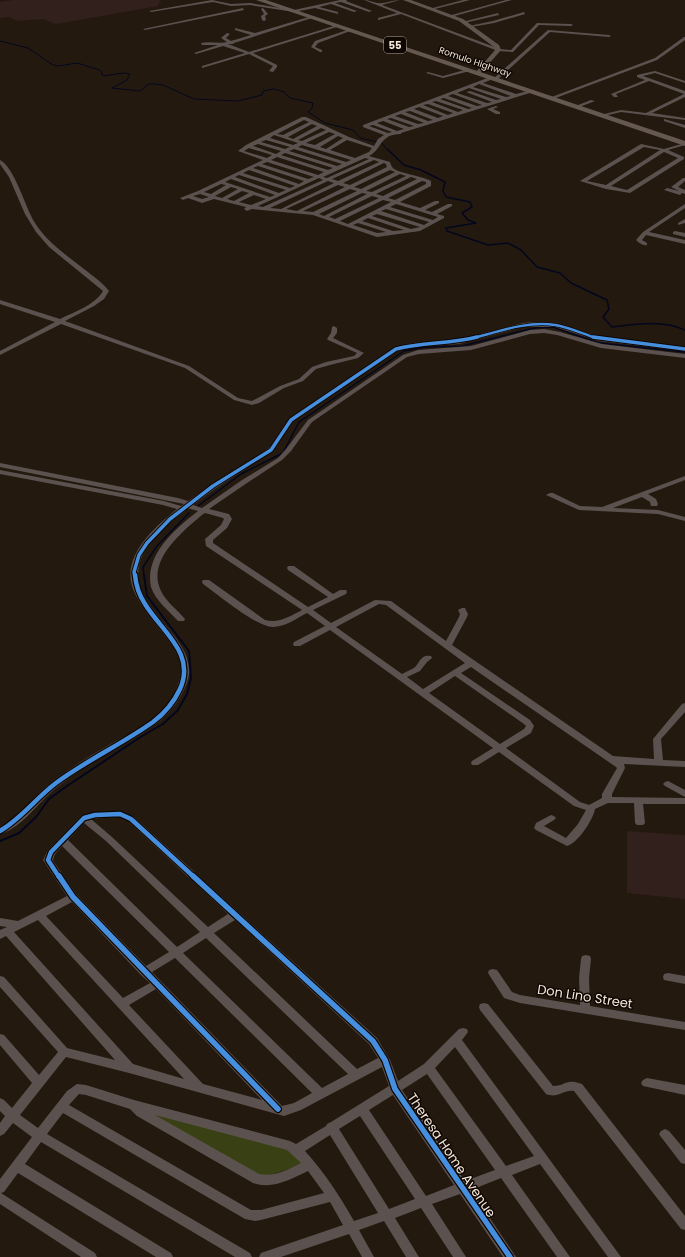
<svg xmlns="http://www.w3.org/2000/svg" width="685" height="1257" font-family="Poppins,sans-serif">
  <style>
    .industrial { fill: #32201c }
    .green { fill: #394013 }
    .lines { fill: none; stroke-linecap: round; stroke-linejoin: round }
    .stream-far2 { stroke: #03071e; stroke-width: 1 }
    .stream-far1 { stroke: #03071e; stroke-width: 1.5 }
    .stream { stroke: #03071e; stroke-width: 2 }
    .street { fill: #5b514e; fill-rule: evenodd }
    .secondary { fill: #60544e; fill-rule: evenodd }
    .highway { fill: #655851; fill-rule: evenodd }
    .cycleway-far3-casing { stroke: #0f0702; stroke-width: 4 }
    .cycleway-far2-casing { stroke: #0f0702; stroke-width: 5.5 }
    .cycleway-far1-casing { stroke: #0f0702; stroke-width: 7 }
    .cycleway-casing { stroke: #0f0702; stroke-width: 8 }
    .cycleway-far3 { stroke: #468fdf; stroke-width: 2.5 }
    .cycleway-far2 { stroke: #468fdf; stroke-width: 3.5 }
    .cycleway-far1 { stroke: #468fdf; stroke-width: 4.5 }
    .cycleway { stroke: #468fdf; stroke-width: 5.5 }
    .labels { text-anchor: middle; stroke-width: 3; stroke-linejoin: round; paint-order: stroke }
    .far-street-label { font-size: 9px; fill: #f7e9db; stroke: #0f0702 }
    .shield { fill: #0f0702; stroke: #b1a59a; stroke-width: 1 }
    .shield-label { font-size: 10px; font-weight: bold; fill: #f7e9db }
    .near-street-label { font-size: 13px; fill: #f7e9db; stroke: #0f0702 }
  </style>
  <rect width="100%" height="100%" fill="#24190e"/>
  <g class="industrial">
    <polygon points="13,0 159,0 160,1 158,6 56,24 43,19 18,21 9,17 0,18 0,2"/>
    <polygon points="627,831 685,835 685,899 627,893"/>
  </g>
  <polygon class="green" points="124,1102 300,1146 309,1163 257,1179"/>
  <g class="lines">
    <polyline class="stream-far2" points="0,41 28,48 53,65 59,66 77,63 100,70 103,76 124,73 130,74 127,80 112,88 140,91 149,84 155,84 163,85 194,99 238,101 262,95 263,91 274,89 284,92 290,98 313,103 312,108 308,112 325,123 353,130 360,138 382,143 387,150"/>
    <g class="stream-far1">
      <path d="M 387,149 L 404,165 L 421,170 L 445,182 L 443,191 L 446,197 L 470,202 L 472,207 L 462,213 L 468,220 L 476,223 L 446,228 L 447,231 L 488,245 L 508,243 L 521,250 L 537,267 L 560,273 L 571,283 L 607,300 L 609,309 L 603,317 L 612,327 C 636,324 662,320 685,330"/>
      <polyline points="198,506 241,474 283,453 299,422 404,351 426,347 462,346 534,328 553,327 599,343 685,352"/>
      <polyline points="144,576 143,567 157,546 189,513"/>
    </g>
    <polyline class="stream" points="0,841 19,833 36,817 49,799 67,786 142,736 163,724 178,710 187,694 191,678 189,651 147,596 144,575"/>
    <g class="street">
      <polygon points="212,0 231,4 250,3 294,10 340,0 347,0 346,1 372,11 369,12 341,2 335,3 357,11 354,12 331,4 319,7 338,12 338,14 315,8 294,12 250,5 231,6 213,2 151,12 149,11"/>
      <path d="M 364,0 C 369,0 372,2 377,3 C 384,4 393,0 400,0 L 382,5 L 500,49 L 511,50 L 537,23 L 571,24 L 573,25 L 571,26 L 539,25 L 513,52 L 498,51 L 401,14 L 378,20 L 378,18 L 397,13 Z"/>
      <polygon points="463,0 470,0 431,10 429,9"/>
      <polygon points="506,0 512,0 451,17 448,16"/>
      <polygon points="243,8 244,10 145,30 143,29"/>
      <polygon points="263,8 268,14 265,16 266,20 264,21 262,20 261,16 264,14 261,9"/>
      <polygon points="524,12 525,14 494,23 471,27 469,26 493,21"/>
      <polygon points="498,13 499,15 464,23 462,22"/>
      <path d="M 312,16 L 315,17 L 234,43 L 233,44 L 228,44 L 249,52 L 337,25 L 340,26 L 253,53 L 277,65 L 277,67 L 273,72 L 269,71 L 273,66 L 249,54 L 202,68 L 202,66 L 245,53 L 223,46 L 196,54 L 194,53 L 218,45 L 202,45 L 201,43 C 210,41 220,44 227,42 L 221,38 L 227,33 L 230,34 L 226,38 L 231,41 L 251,35 L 235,30 L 235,28 L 255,33 Z"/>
      <polygon points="350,29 353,30 318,43 315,47 322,50 322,52 320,52 311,47 315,41"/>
      <path d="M 548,30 L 609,35 L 611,36 L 609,37 L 550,32 L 497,80 L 493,79 L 483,83 L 516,94 L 531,90 L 533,91 L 533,92 L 401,133 L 401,134 C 379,134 382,150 369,156 L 390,162 C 390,163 392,167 393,168 C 398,173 422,176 431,181 L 431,186 L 400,202 L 420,208 L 435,201 L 439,201 L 439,203 L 425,210 L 432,212 L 448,204 L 452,204 L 452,206 L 437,214 L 444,216 L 444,218 L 420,231 L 377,237 L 313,215 L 252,209 L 247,211 L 244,209 L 246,207 L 214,199 L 202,203 L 188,198 L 183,200 L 180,198 L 198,191 L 263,160 L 238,151 L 246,145 L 302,117 L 306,117 L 349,137 L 374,146 L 378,139 L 384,135 L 363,127 L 363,125 L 490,77 L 494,78 ZM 479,84 L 511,96 L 506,97 L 473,87 ZM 469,88 L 501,99 L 496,100 L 470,91 L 466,92 L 492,102 L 487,103 L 457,93 ZM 453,94 L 482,105 L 477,106 L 448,96 ZM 444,98 L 472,108 L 468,109 L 440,99 ZM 436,101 L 463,110 L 458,112 L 432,102 ZM 428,104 L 453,113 L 448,115 L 423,105 ZM 419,107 L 443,116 L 438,118 L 414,109 ZM 410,111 L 433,120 L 428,121 L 405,112 ZM 401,114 L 424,123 L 418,124 L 395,116 ZM 391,118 L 414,126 L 409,127 L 387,119 ZM 304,120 L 309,122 L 283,135 L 277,134 ZM 383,121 L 404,129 L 397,131 L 377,123 ZM 312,124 L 317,126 L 293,139 L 288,137 ZM 373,125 L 392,132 L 388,133 L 369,126 ZM 321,128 L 326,130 L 302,141 L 298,140 ZM 329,132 L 335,134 L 315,145 L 306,143 ZM 274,135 L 298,143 L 293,145 L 270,138 ZM 338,136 L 343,138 L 326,149 L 320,147 ZM 266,140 L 290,147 L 285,149 L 261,142 ZM 347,140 L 372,148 L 369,152 L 355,158 L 330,150 ZM 258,144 L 281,151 L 276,154 L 253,146 ZM 302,145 L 351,160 L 346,162 L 298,147 ZM 249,148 L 272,155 L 267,158 L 244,151 ZM 294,149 L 342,164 L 337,166 L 289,151 ZM 285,153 L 333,168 L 328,170 L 281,155 ZM 277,157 L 324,172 L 318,175 L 271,160 ZM 365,158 L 369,159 L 327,178 L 323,177 ZM 374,160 L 379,162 L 338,181 L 332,179 ZM 267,162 L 314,177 L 308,179 L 262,164 ZM 384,163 L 386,164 L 387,167 L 350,185 L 343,183 ZM 258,166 L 304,181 L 299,184 L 253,168 ZM 249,170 L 295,186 L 290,188 L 243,173 ZM 390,170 L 395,172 L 361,189 L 354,187 ZM 400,174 L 406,176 L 372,192 L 366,191 ZM 239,175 L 286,190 L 279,193 L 235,177 ZM 411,177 L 417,179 L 383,196 L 376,194 ZM 319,178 L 323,180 L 263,207 L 258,206 ZM 231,179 L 275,195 L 270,197 L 225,182 ZM 328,181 L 334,183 L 281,209 L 270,208 ZM 422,181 L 426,182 L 426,184 L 395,200 L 388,198 ZM 221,184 L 226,185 L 211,194 L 204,192 ZM 338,185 L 345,187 L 297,211 L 286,209 ZM 231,187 L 238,189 L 222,198 L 215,196 ZM 350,189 L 357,191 L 313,212 L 303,211 ZM 242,191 L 249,193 L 234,201 L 227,199 ZM 362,193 L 367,194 L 324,216 L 319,214 ZM 200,194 L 209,197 L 202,199 L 193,196 ZM 254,195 L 266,199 L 251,205 L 239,202 ZM 372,196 L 379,198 L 335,219 L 329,217 ZM 383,200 L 391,202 L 348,224 L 340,221 ZM 396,204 L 438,217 L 433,220 L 390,207 ZM 386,209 L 429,222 L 424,225 L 381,211 ZM 377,214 L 420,227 L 411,229 L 372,216 ZM 368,218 L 404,230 L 393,231 L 362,221 ZM 358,223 L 386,232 L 377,233 L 353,225 Z"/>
      <polygon points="684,37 685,37 685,40 657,60 553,99 549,98 655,58"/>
      <polygon points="468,69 470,70 470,71 443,78 426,73 428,72 443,76"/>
      <polygon points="655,71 685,81 685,83 655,73 643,76 685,91 685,97 652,113 685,118 685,120 621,112 600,117 600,115 621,110 646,113 684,94 649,81 616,94 618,97 614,97 611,94 645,80 637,77 637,75"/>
      <polygon points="591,100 595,101 577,108 573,107"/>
      <polygon points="496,106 498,107 493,109 500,112 500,114 496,114 487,109"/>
      <polygon points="664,119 685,125 685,128 664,121"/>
      <path d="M 685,143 L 685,145 L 668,150 L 684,157 L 684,159 L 630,193 L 606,189 L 580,181 L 641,144 L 664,149 ZM 644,147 L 660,150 L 606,185 L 587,181 ZM 664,152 L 678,158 L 627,190 L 611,186 Z"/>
      <path d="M 0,160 C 15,168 25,207 35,223 C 47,242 66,255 84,269 C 93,276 102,282 109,291 L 104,299 L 94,306 L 65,321 L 189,366 L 238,398 L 252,401 L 280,386 L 299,379 L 312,367 L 326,362 L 354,356 L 357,353 L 328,340 L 327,339 L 331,333 L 332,327 L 334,326 L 337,328 L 337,333 L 333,338 L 364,353 L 358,358 L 330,365 L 316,369 L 303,381 L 284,388 L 259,403 L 252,405 L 234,400 L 185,368 L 61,324 L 0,355 L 0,351 L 55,322 L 0,304 L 0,300 L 60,319 C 74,312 95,305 103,291 L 49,247 L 36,232 L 25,214 L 9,177 L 0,164 Z"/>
      <polygon points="683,178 685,178 685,181 678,187 685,190 685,194 682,193 680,195 664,190 667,188 679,191 671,187"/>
      <path d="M 685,204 L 685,208 L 649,232 L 685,240 L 685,244 L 646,235 L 642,240 L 647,243 L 647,245 C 643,246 639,243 636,240 L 643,232 Z"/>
      <polygon points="685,219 685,223 678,225 678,223"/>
      <polygon points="675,231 685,233 685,237 673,234 673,232"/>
      <path d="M 533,322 L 556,323 L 600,337 L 685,347 L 685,351 L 599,341 L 555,327 L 523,327 L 459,344 L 412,347 L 398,350 L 293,421 L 273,451 L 216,488 L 193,505 L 202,508 L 242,480 L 278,458 L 286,449 L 308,420 L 403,355 L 418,350 L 471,346 L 530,330 L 544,329 L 560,332 L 602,344 L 685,354 L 685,358 L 601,348 L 557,335 L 544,333 L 530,334 L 471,350 L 419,354 L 407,357 L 312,422 L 291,451 L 282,460 L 247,483 L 209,509 L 229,514 L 232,519 L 227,528 L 213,540 L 213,543 L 308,607 L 328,597 L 288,570 L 287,568 L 288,566 L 294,566 L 333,594 L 340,590 L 346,590 L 347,592 L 346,594 L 313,610 L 331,623 L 375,600 L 391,601 L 446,641 L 459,617 L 460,614 L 458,610 L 462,608 L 465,608 L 468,614 L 467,617 L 452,645 L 613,756 L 654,759 L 653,739 L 682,704 L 685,703 L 685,712 L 661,739 L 663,760 L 685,761 L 685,767 L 624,764 L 625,768 L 612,794 L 612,797 L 685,798 L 685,804 L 643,804 L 645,823 L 643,825 L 637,825 L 635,823 L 634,803 L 608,803 L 595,809 C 593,820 578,843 567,846 L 536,830 L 534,828 L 536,823 L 551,815 L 554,816 L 556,818 L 554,820 L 544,826 L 566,838 L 578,824 L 586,810 L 574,806 L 499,752 L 478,765 L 472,765 L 471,763 L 472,761 L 493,748 L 330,630 L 300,646 L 294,646 L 293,644 L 294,642 L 325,626 L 307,613 C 297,618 285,627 273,627 C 258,628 217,594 203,584 L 202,582 L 203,580 L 209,580 L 265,620 C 279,624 290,616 302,610 L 206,546 L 205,539 L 221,525 L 224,519 L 223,518 L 205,513 L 202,515 C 182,532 146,561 161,591 C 166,602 177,609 185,619 L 184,621 L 178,621 C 169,611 155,600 151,587 C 144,555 176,528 198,511 L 187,508 C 184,513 178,516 173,520 C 162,529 150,541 143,554 C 119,604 193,631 189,674 C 188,681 185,688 182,694 C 175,706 167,716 156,724 C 120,750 77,767 45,798 C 32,811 18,829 0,834 L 0,827 C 21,815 34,795 53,781 C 69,769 86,758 104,748 C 131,732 164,719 177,687 C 178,682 181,677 181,672 C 181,655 170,642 160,630 C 150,617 139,604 133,589 C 121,556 154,528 177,509 L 163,505 L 0,474 L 0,470 L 164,501 L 181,506 L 184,504 L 0,467 L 0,463 L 178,498 L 188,501 L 225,476 L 265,451 L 271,446 L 289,419 L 394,348 L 412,343 L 459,340 L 523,323 ZM 379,604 L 386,605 L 465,663 L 423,689 L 407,677 L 420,671 L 427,662 L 432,658 L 431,656 C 420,654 420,663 414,668 C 410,670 406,672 402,674 L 336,627 ZM 471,667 L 616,767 L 617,768 L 602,794 L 602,798 L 589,805 L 580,802 L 506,748 L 531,733 L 534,726 L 530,720 L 461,673 ZM 455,676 L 524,724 L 526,726 L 524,729 L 500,744 L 429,693 Z"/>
      <polygon points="685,476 685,480 648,494 656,499 658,504 657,506 651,506 650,502 642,497 613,508 658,510 685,517 685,521 658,514 579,510 546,495 550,493 553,493 580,506 602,507"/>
      <polygon points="668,781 685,790 685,797 665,786 663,784 665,782"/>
      <path d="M 120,811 L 134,817 L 377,1038 L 390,1060 L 398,1081 L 424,1064 L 459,1029 L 463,1028 L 467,1029 L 468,1032 L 462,1040 L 621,1257 L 608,1257 L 540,1164 L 512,1175 L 570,1257 L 557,1257 L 501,1178 L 471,1190 L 516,1257 L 503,1257 L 460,1194 L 432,1204 L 466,1257 L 453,1257 L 421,1208 L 395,1218 L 419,1257 L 406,1257 L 384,1221 L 359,1230 L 374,1257 L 362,1257 L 349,1234 L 281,1257 L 259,1257 L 261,1253 L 343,1225 L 330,1202 L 261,1220 L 255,1221 L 245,1219 L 63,1113 L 47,1134 L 250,1253 L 252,1257 L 235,1257 L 41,1142 L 25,1164 L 171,1253 L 173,1257 L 156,1257 L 18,1173 L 4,1192 L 1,1193 L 95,1253 L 97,1257 L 81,1257 L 0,1204 L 0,1179 L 32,1137 L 13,1123 L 4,1134 L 0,1136 L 0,1123 L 5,1116 L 0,1111 L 0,1098 L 4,1100 L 12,1108 L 32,1083 L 0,1045 L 0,1034 L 4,1035 L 39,1075 L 58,1052 L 0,987 L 0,976 L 4,977 L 67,1048 L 115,1060 L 6,936 L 0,939 L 0,930 L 7,927 L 0,926 L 0,918 L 18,921 L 67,896 L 43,860 L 48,850 L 81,816 L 95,812 ZM 119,817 L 128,821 L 228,914 L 208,927 L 112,837 L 91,819 ZM 84,823 L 106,841 L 200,932 L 177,947 L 68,840 ZM 62,846 L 169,952 L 146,966 L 76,894 L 54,862 L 53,860 L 55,854 ZM 72,902 L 141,975 L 150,983 L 123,998 L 46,916 ZM 38,920 L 184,1079 L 133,1064 L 14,932 ZM 235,920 L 369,1044 L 378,1058 L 357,1069 L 214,933 ZM 206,938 L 348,1074 L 322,1088 L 183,953 ZM 175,958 L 312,1093 L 294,1103 L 282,1106 L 152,972 ZM 156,989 L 262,1100 L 203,1084 L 129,1005 ZM 455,1047 L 534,1156 L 506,1166 L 435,1068 ZM 66,1057 L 129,1073 L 284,1116 L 301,1110 L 382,1067 L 389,1086 L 331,1122 L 327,1124 L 326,1126 L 296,1144 L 290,1141 L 134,1100 L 86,1085 L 77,1084 L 67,1091 L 38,1128 L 20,1115 ZM 427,1074 L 495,1170 L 465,1181 L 402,1090 ZM 79,1094 L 86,1095 L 130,1109 L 137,1116 L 253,1183 C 272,1190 291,1179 308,1171 L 324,1193 L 261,1210 L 251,1210 L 69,1105 ZM 393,1095 L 454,1185 L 426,1196 L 369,1110 ZM 155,1115 L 287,1150 L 301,1163 C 288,1170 274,1177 259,1174 ZM 360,1116 L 415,1199 L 389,1209 L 339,1129 ZM 330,1135 L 378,1213 L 354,1221 C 340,1196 324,1172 305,1151 Z"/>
      <polygon points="586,955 590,956 591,959 589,978 590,1006 685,1022 685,1030 520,1003 504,998 488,973 489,970 493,969 497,970 512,992 520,995 580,1005 579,978 581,959 582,956"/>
      <polygon points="668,973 685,976 685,984 664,980 663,977 664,974"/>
      <path d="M 484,1003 L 488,1004 L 553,1086 C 567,1086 564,1078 582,1084 L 685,1216 L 685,1230 L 681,1229 L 574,1091 C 564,1089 558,1099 546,1094 L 480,1010 L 479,1007 L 480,1004 Z"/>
      <polygon points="647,1078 685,1085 685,1095 643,1086 641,1083 643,1080"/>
      <polygon points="665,1129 669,1131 685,1150 685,1164 681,1163 661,1137 659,1134 661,1131"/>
    </g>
    <polygon class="secondary" points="403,0 411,0 463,19 499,45 501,50 480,74 476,74 476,72 495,50 494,47 459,21"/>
    <polygon class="highway" points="256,0 266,0 685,141 685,146"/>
    <defs>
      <path id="cycleway-far3" d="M 474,338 C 500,331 527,321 555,325 C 569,327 583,334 596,338"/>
      <g id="cycleway-far2">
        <polyline points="593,337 685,349"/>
        <path d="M 135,576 L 134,572 L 139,555 L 147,543 L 170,519 L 213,486 L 271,450 L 291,420 L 396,349 C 423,342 450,344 477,337"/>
      </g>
      <g id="cycleway-far1">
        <path d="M 0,831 C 22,818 36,798 56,783 C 87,760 122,744 153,722 C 165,713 174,702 180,689 C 196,653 162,632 145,604 C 139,595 136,586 135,575"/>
        <polyline points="59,877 48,860 51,852 84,818 95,815 120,814 131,819 194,877"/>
      </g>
      <g id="cycleway">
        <polyline points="59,876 73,897 278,1109"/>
        <polyline points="193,876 373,1041 385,1060 395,1089 510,1257"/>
      </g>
    </defs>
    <use href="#cycleway-far3" class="cycleway-far3-casing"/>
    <use href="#cycleway-far2" class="cycleway-far2-casing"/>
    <use href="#cycleway-far1" class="cycleway-far1-casing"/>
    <use href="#cycleway" class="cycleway-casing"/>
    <use href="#cycleway-far3" class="cycleway-far3"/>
    <use href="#cycleway-far2" class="cycleway-far2"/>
    <use href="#cycleway-far1" class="cycleway-far1"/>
    <use href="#cycleway" class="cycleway"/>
  </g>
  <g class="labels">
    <g class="far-street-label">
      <text transform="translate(475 62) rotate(19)" y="3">Romulo Highway</text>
    </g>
    <rect class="shield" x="384" y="37" width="22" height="16" rx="3"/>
    <g class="shield-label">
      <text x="395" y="49">55</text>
    </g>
    <g class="near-street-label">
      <text transform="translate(585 996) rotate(9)" y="5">Don Lino Street</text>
      <text transform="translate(452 1155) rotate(56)" y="5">Theresa Home Avenue</text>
    </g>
  </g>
</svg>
